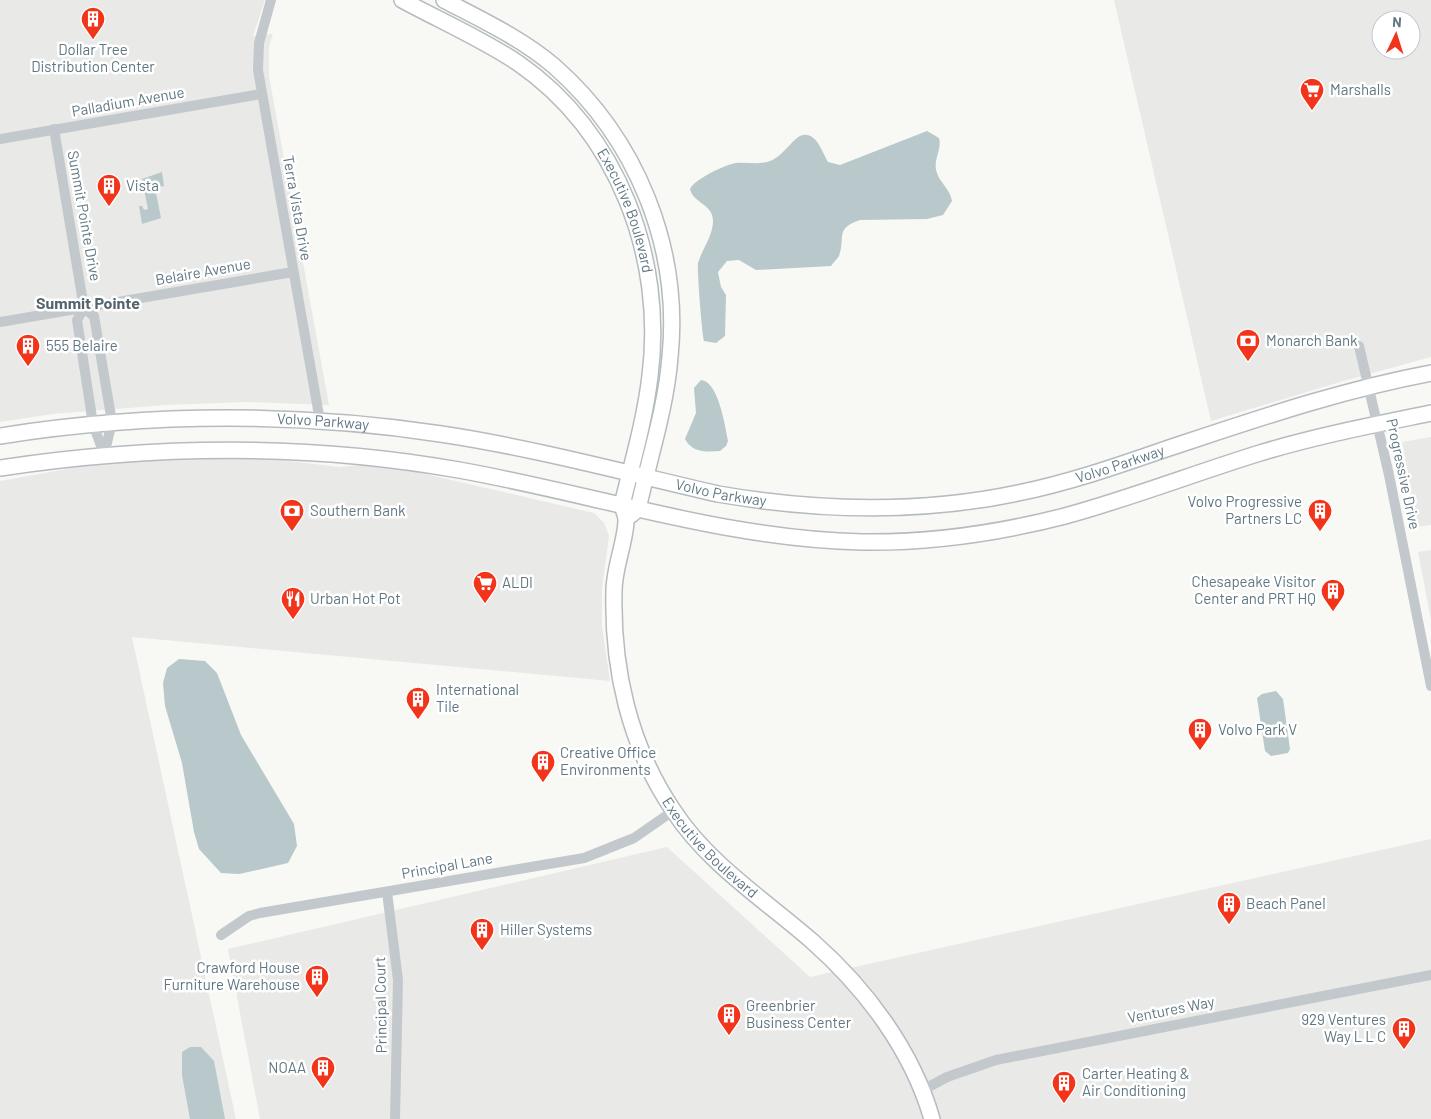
<svg xmlns="http://www.w3.org/2000/svg" width="1431" height="1119" font-family="Barlow,sans-serif">
  <style>
    .built { fill: #e9e9e8; fill-rule: evenodd }
    .water { fill: #b8c8cb }
    .lines { fill: none; stroke-linecap: round; stroke-linejoin: round }
    .secondary-casing { stroke: #b4bcc0; stroke-width: 18 }
    .street { stroke: #c2c8cb; stroke-width: 10 }
    .secondary { stroke: #fff; stroke-width: 15 }
    .labels { text-anchor: middle; stroke-width: 5; stroke-linejoin: round; paint-order: stroke }
    .poi-label { font-size: 15px; fill: #607782; stroke: #fff; text-anchor: start }
    .street-label { font-size: 15px; fill: #607782; stroke: #fff }
    .neighbourhood-label { font-size: 16px; font-weight: bold; fill: #53646d; stroke: #fff }
  </style>
  <rect width="100%" height="100%" fill="#f8f8f4"/>
  <g class="built">
    <polygon points="0,0 265,0 253,36 273,34 269,46 269,76 329,405 247,402 166,405 53,414 0,422"/>
    <path d="M 1114,0 L 1431,0 L 1431,357 L 1340,382 L 1211,421 ZM 1381,20 L 1411,20 L 1411,50 L 1381,50 Z"/>
    <polygon points="1431,437 1431,525 1417,527 1402,442"/>
    <polygon points="213,457 265,458 339,467 373,464 395,467 594,513 604,523 609,536 602,589 602,626 610,681 132,637 236,1119 0,1119 0,481 94,464 158,458"/>
    <polygon points="1431,550 1431,620 1418,552"/>
    <polygon points="1431,839 1431,1119 260,1119 228,949 667,847 810,977"/>
  </g>
  <g class="water">
    <path d="M 927,131 L 939,138 C 942,149 934,158 936,170 C 939,183 950,188 952,201 L 943,215 L 927,219 L 860,220 C 834,229 846,237 839,256 C 837,259 833,263 831,266 L 756,270 L 739,260 L 727,261 L 718,272 L 721,287 L 726,295 L 725,336 L 716,343 L 704,341 C 702,334 697,270 698,263 C 702,249 717,230 712,215 C 708,203 693,202 690,189 C 695,179 724,165 736,163 C 748,162 759,165 770,161 C 784,156 794,136 803,135 C 817,133 822,152 828,162 L 840,165 Z"/>
    <polygon points="162,172 164,186 155,188 161,218 142,224 139,206 142,206 144,210 148,209 142,179"/>
    <path d="M 701,380 C 718,381 725,425 728,441 L 726,446 L 720,451 C 707,452 692,453 685,439 L 696,413 L 694,388 Z"/>
    <polygon points="179,659 205,661 217,673 241,735 294,824 297,846 288,863 239,874 221,873 199,849 194,832 182,763 165,706 163,683 167,668"/>
    <polygon points="1276,691 1283,699 1290,749 1288,753 1271,756 1265,751 1257,698 1262,694"/>
    <polygon points="190,1047 201,1047 214,1061 225,1119 190,1119 182,1075 182,1052"/>
  </g>
  <g class="lines">
    <defs>
      <g id="secondary">
        <path id="s1" d="M 402,0 C 441,21 482,39 518,63 C 618,132 665,258 650,376 C 645,419 632,463 622,505 C 623,510 626,515 626,520 C 626,540 614,568 614,591 C 612,668 629,745 673,810 C 708,864 765,900 813,942 C 866,989 912,1050 932,1119"/>
        <path d="M 444,0 C 482,20 521,38 554,66 C 637,139 681,248 670,357 C 666,408 649,459 638,509 L 631,515"/>
        <path id="s2" d="M 0,436 C 146,413 294,412 441,434 C 534,448 626,473 718,494 C 817,511 918,514 1018,493 C 1068,483 1117,466 1166,449 C 1254,420 1340,390 1431,373"/>
        <path d="M 0,468 C 152,445 307,443 459,470 C 594,494 724,539 862,542 C 930,543 999,533 1065,516 C 1131,498 1195,473 1260,453 C 1316,436 1373,425 1431,413"/>
      </g>
    </defs>
    <use href="#secondary" class="secondary-casing"/>
    <g class="street">
      <polyline points="271,0 259,43 258,70 320,421"/>
      <polyline points="54,129 84,308 94,316 112,422 104,455"/>
      <polyline points="0,139 261,94"/>
      <polyline points="84,308 77,320 93,424 104,454"/>
      <polyline points="0,322 293,272"/>
      <polyline points="1359,346 1389,475 1431,686"/>
      <polyline points="387,892 398,980 395,1119"/>
      <polyline points="221,935 249,916 260,913 584,858 634,838 673,811"/>
      <polyline points="921,1091 947,1077 996,1060 1431,975"/>
    </g>
    <use href="#secondary" class="secondary"/>
  </g>
  <defs>
    <symbol id="building-pin" viewBox="-11 -11 22 30"><path d="M0 17L-7.5 6A9.5 9.5 0 1 1 7.5 6Z" fill="#f2341a" stroke="#fff"/><path d="M-4-6H4V6H1V3H-1V6H-4ZM-2.5-4.3h1.7v1.8h-1.7ZM.8-4.3h1.7v1.8H.8ZM-2.5-1h1.7V.8h-1.7ZM.8-1h1.7V.8H.8Z" fill="#fff"/></symbol>
    <symbol id="supermarket-pin" viewBox="-11 -11 22 30"><path d="M0 17L-7.5 6A9.5 9.5 0 1 1 7.5 6Z" fill="#f2341a" stroke="#fff"/><path d="M-6-5.5h2.5l.6 2H6L4.5 2H-2.5L-4.4-4H-6ZM-1.5 3.2a1.3 1.3 0 1 0 .1 0ZM3 3.2a1.3 1.3 0 1 0 .1 0Z" fill="#fff"/></symbol>
    <symbol id="bank-pin" viewBox="-11 -11 22 30"><path d="M0 17L-7.5 6A9.5 9.5 0 1 1 7.5 6Z" fill="#f2341a" stroke="#fff"/><path d="M-6-4H6V4H-6ZM0-2.3a2.3 2.3 0 1 0 0 4.6a2.3 2.3 0 1 0 0-4.6Z" fill="#fff"/></symbol>
    <symbol id="restaurant-pin" viewBox="-11 -11 22 30"><path d="M0 17L-7.5 6A9.5 9.5 0 1 1 7.5 6Z" fill="#f2341a" stroke="#fff"/><path d="M-5-6h1v4h1v-4h1v4h1v-4h1v5L-1.5 .5V6h-2V.5L-5-1ZM5-6V6H3V1.5H1.5Q1.5-4 5-6Z" fill="#fff"/></symbol>
  </defs>
  <g fill-rule="evenodd">
    <use href="#building-pin" x="79" y="5" width="28" height="38"/>
    <use href="#supermarket-pin" x="1298" y="76" width="28" height="38"/>
    <use href="#building-pin" x="95" y="172" width="28" height="38"/>
    <use href="#bank-pin" x="1234" y="327" width="28" height="38"/>
    <use href="#building-pin" x="14" y="332" width="28" height="38"/>
    <use href="#bank-pin" x="278" y="497" width="28" height="38"/>
    <use href="#building-pin" x="1306" y="497" width="28" height="38"/>
    <use href="#supermarket-pin" x="471" y="569" width="28" height="38"/>
    <use href="#building-pin" x="1319" y="577" width="28" height="38"/>
    <use href="#restaurant-pin" x="279" y="585" width="28" height="38"/>
    <use href="#building-pin" x="404" y="685" width="28" height="38"/>
    <use href="#building-pin" x="1186" y="716" width="28" height="38"/>
    <use href="#building-pin" x="529" y="748" width="28" height="38"/>
    <use href="#building-pin" x="1215" y="890" width="28" height="38"/>
    <use href="#building-pin" x="468" y="916" width="28" height="38"/>
    <use href="#building-pin" x="303" y="963" width="28" height="38"/>
    <use href="#building-pin" x="715" y="1001" width="28" height="38"/>
    <use href="#building-pin" x="1390" y="1015" width="28" height="38"/>
    <use href="#building-pin" x="309" y="1054" width="28" height="38"/>
    <use href="#building-pin" x="1050" y="1069" width="28" height="38"/>
  </g>
  <g class="labels">
    <g class="poi-label">
      <text x="93" y="55" text-anchor="middle">Dollar Tree<tspan x="93" dy="17">Distribution Center</tspan></text>
      <text x="1330" y="95">Marshalls</text>
      <text x="126" y="191">Vista</text>
      <text x="1266" y="346">Monarch Bank</text>
      <text x="46" y="351">555 Belaire</text>
      <text x="1302" y="507" text-anchor="end">Volvo Progressive<tspan x="1302" dy="17">Partners LC</tspan></text>
      <text x="310" y="516">Southern Bank</text>
      <text x="1316" y="587" text-anchor="end">Chesapeake Visitor<tspan x="1316" dy="17">Center and PRT HQ</tspan></text>
      <text x="502" y="588">ALDI</text>
      <text x="310" y="604">Urban Hot Pot</text>
      <text x="436" y="695">International<tspan x="436" dy="17">Tile</tspan></text>
      <text x="1218" y="735">Volvo Park V</text>
      <text x="560" y="758">Creative Office<tspan x="560" dy="17">Environments</tspan></text>
      <text x="1246" y="909">Beach Panel</text>
      <text x="500" y="935">Hiller Systems</text>
      <text x="300" y="973" text-anchor="end">Crawford House<tspan x="300" dy="17">Furniture Warehouse</tspan></text>
      <text x="746" y="1011">Greenbrier<tspan x="746" dy="17">Business Center</tspan></text>
      <text x="1386" y="1025" text-anchor="end">929 Ventures<tspan x="1386" dy="17">Way L L C</tspan></text>
      <text x="306" y="1073" text-anchor="end">NOAA</text>
      <text x="1082" y="1079">Carter Heating &amp;<tspan x="1082" dy="17">Air Conditioning</tspan></text>
    </g>
    <g class="street-label">
      <text transform="translate(128 102) rotate(-10)" y="5">Palladium Avenue</text>
      <text transform="translate(297 208) rotate(80)" y="5">Terra Vista Drive</text>
      <text dy="5" stroke="none"><textPath href="#s1" startOffset="319">Executive Boulevard</textPath></text>
      <text transform="translate(84 216) rotate(80)" y="5">Summit Pointe Drive</text>
      <text transform="translate(203 272) rotate(-10)" y="5">Belaire Avenue</text>
      <text dy="5" stroke="none"><textPath href="#s2" startOffset="324">Volvo Parkway</textPath></text>
      <text dy="5" stroke="none"><textPath href="#s2" startOffset="1134">Volvo Parkway</textPath></text>
      <text transform="translate(1403 474) rotate(78)" y="5">Progressive Drive</text>
      <text dy="5" stroke="none"><textPath href="#s2" startOffset="729">Volvo Parkway</textPath></text>
      <text dy="5" stroke="none"><textPath href="#s1" startOffset="992">Executive Boulevard</textPath></text>
      <text transform="translate(447 866) rotate(-10)" y="5">Principal Lane</text>
      <text transform="translate(381 1005) rotate(-91)" y="5">Principal Court</text>
      <text transform="translate(1171 1010) rotate(-11)" y="5">Ventures Way</text>
    </g>
    <g class="neighbourhood-label">
      <text x="88" y="309">Summit Pointe</text>
    </g>
  </g>
  <g transform="translate(1396 35) rotate(4)"><circle r="24" fill="#ffffff" stroke="#bfc9cd"/>
  <path d="M0-4L9 19L0 12L-9 19Z" fill="#f2341a"/>
  <text y="-8" font-size="14" font-weight="bold" text-anchor="middle" fill="#607782">N</text>
  </g>
</svg>
